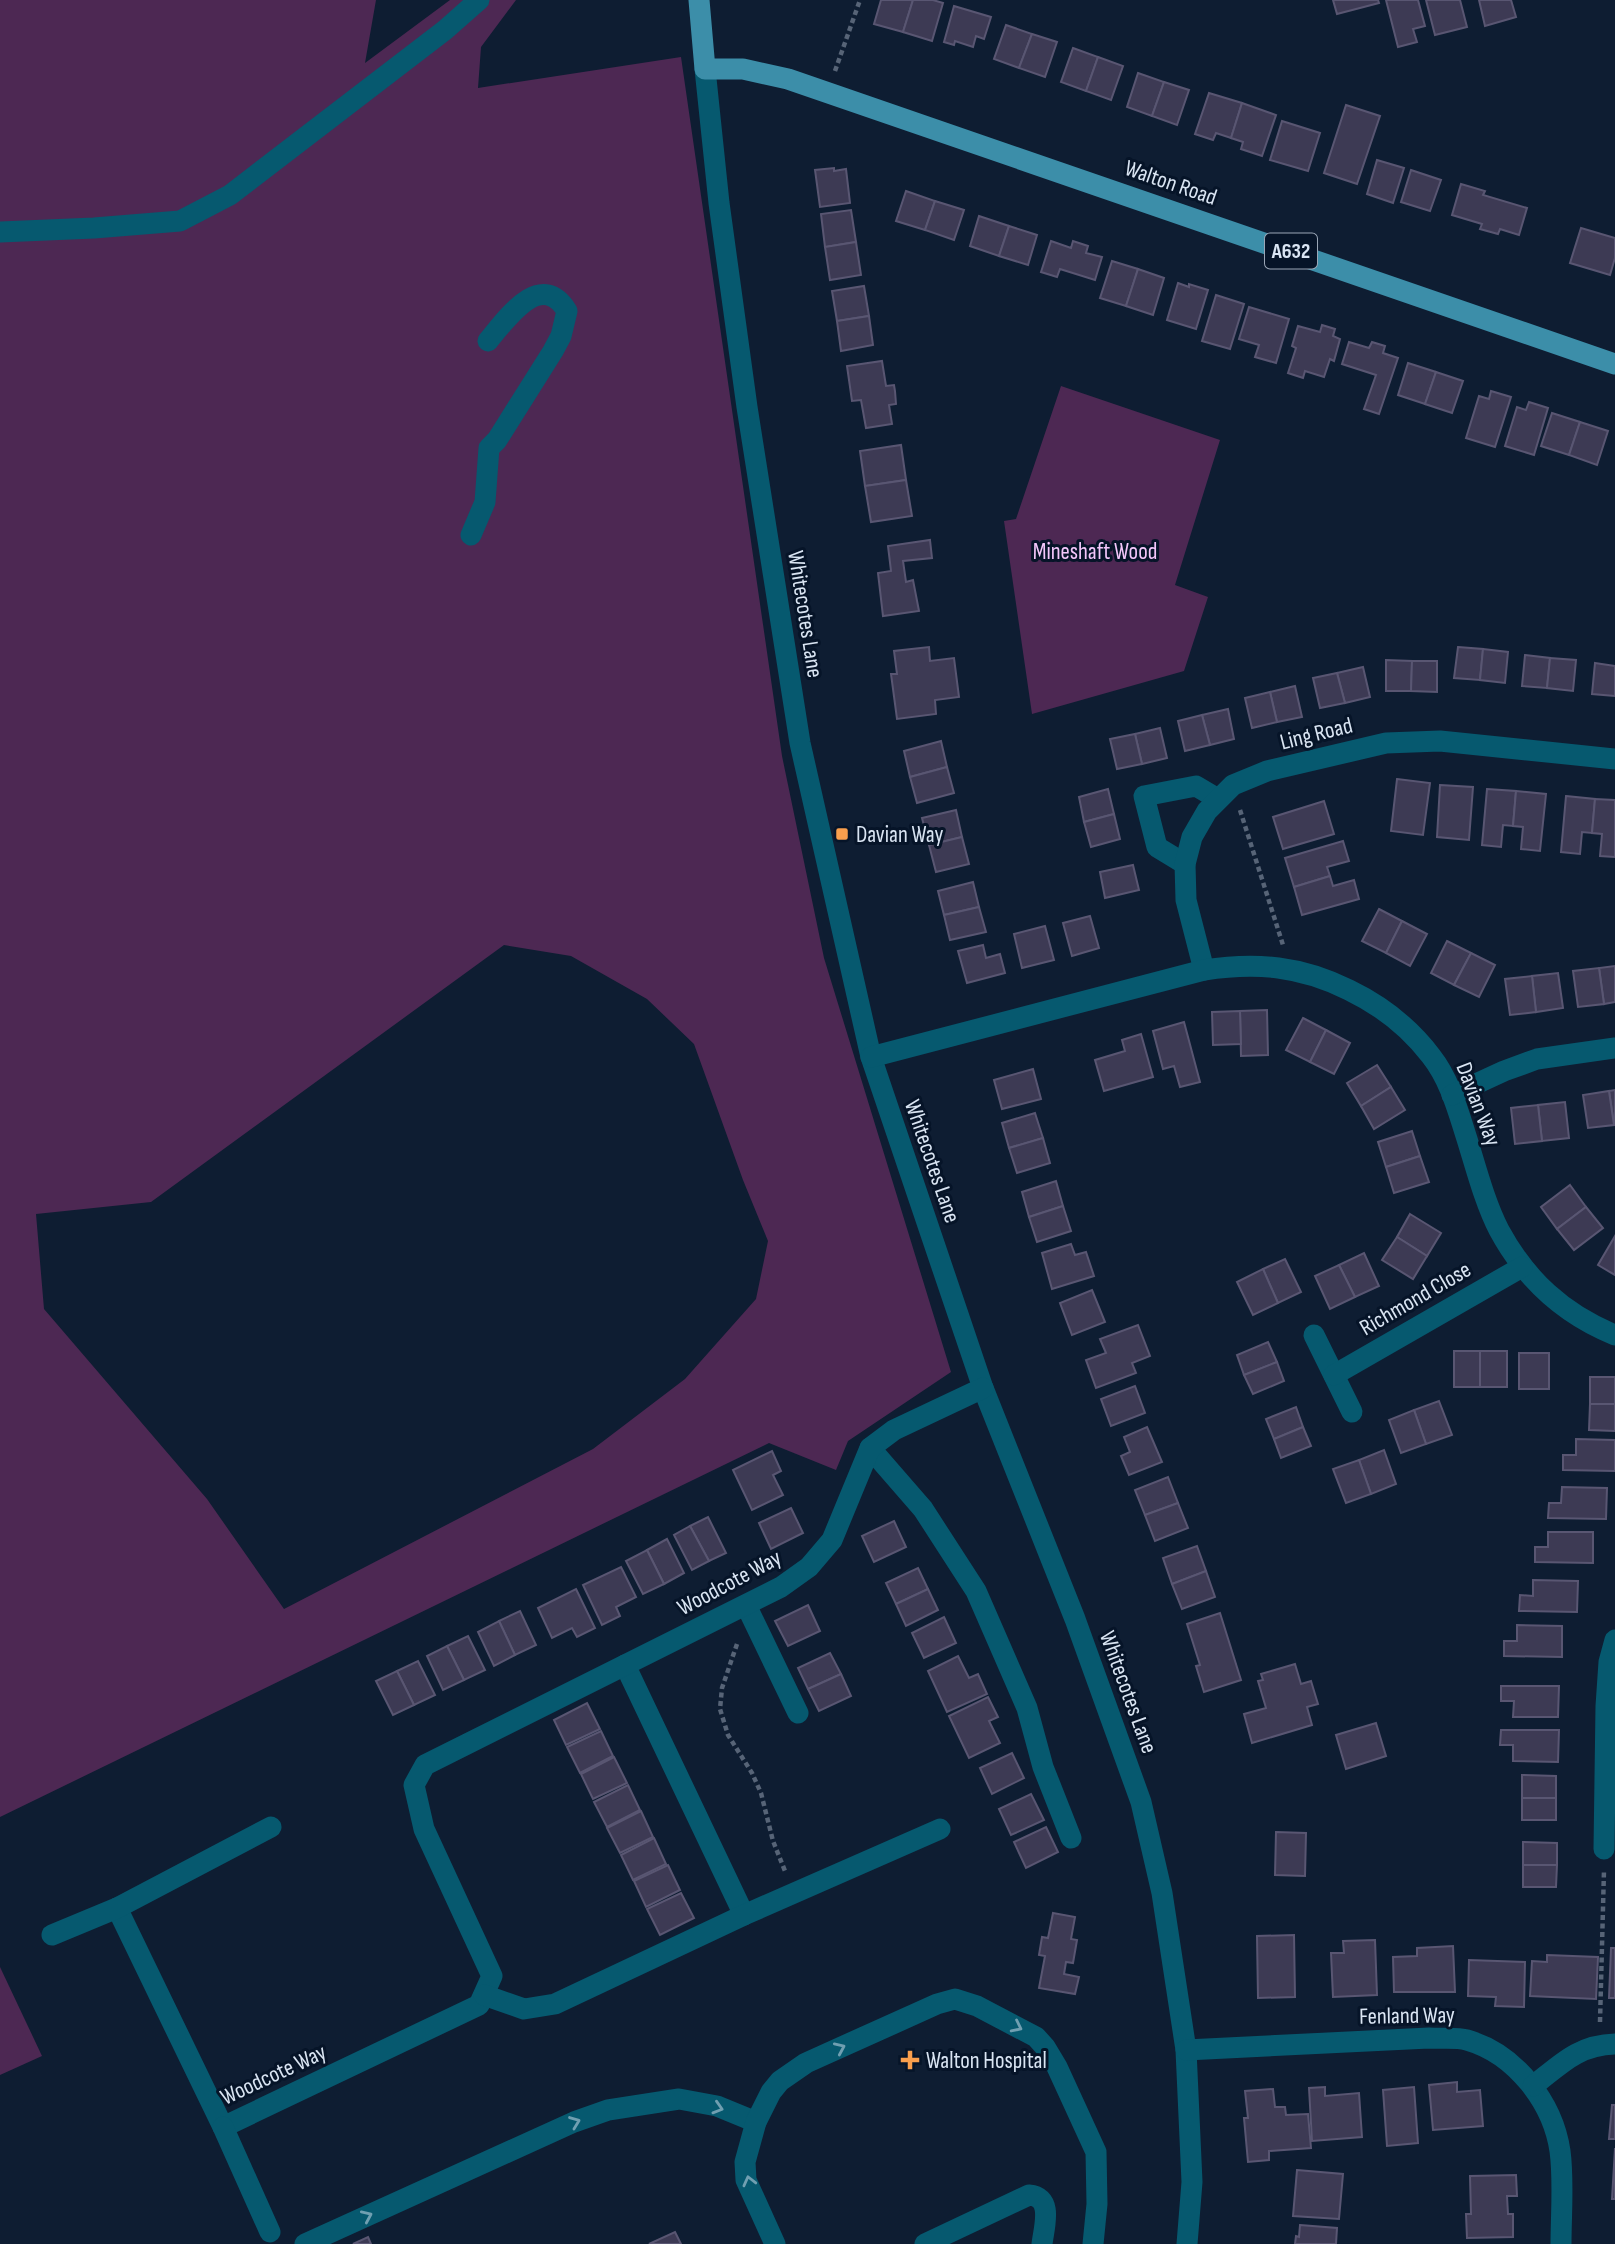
<svg xmlns="http://www.w3.org/2000/svg" width="1615" height="2244" font-family="'Sofia Sans Condensed',sans-serif">
  <style>
    .green { fill: #4d2853; fill-rule: evenodd }
    .building { fill: #3d3a54; stroke: #595672; stroke-width: 2 }
    .lines { fill: none; stroke-linecap: round; stroke-linejoin: round }
    .path { stroke: #576477; stroke-width: 4.5; stroke-dasharray: 5 3.5; stroke-linecap: butt }
    .minor { stroke: #06596f; stroke-width: 21 }
    .major { stroke: #3c8ea9; stroke-width: 21 }
    .oneway { stroke: #709fb1 }
    .poi-dot { fill: #f99f4d; stroke: #061428; stroke-width: 2.5 }
    .labels { text-anchor: middle; stroke-width: 6; stroke-linejoin: round; paint-order: stroke }
    .shield { fill: #061428; stroke: #9aa6b6; stroke-width: 2 }
    .shield-label { font-size: 21px; font-weight: bold; fill: #dae5f3 }
    .street-label { font-size: 23px; fill: #dae5f3; stroke: #061428 }
    .park-label { font-size: 23px; fill: #f4c7fb; stroke: #061428 }
    .poi-label { font-size: 23px; fill: #dae5f3; stroke: #061428; text-anchor: start }
  </style>
  <rect width="100%" height="100%" fill="#0e1d32"/>
  <g class="green">
    <path d="M 0,0 L 376,0 L 365,63 L 450,0 L 516,0 L 481,47 L 478,88 L 681,57 L 782,756 L 824,958 L 951,1372 L 848,1441 L 836,1470 L 769,1443 L 0,1817 ZM 504,945 L 571,956 L 647,999 L 694,1044 L 743,1180 L 768,1241 L 756,1299 L 685,1379 L 593,1449 L 284,1609 L 207,1499 L 44,1309 L 36,1214 L 151,1202 Z"/>
    <polygon points="1061,386 1220,440 1175,585 1208,597 1184,671 1032,714 1004,521 1016,519"/>
    <polygon points="0,1967 42,2056 0,2075"/>
  </g>
  <g class="building">
    <polygon points="881,0 913,0 903,32 874,24"/>
    <polygon points="913,0 933,0 943,3 932,41 903,32"/>
    <polygon points="1333,0 1378,0 1379,3 1337,14"/>
    <polygon points="1386,0 1418,0 1425,26 1413,29 1417,42 1398,47"/>
    <polygon points="1426,0 1460,0 1467,27 1435,35"/>
    <polygon points="1479,0 1511,0 1516,17 1485,26"/>
    <polygon points="954,6 991,17 984,39 976,36 973,47 955,41 954,45 944,42"/>
    <polygon points="1006,25 1032,34 1019,68 994,59"/>
    <polygon points="1032,34 1057,42 1045,77 1019,68"/>
    <polygon points="1073,48 1098,57 1086,91 1061,82"/>
    <polygon points="1098,57 1123,66 1111,100 1086,91"/>
    <polygon points="1138,73 1164,82 1152,116 1127,107"/>
    <polygon points="1164,82 1189,90 1177,125 1152,116"/>
    <polygon points="1209,93 1242,103 1231,138 1216,133 1213,140 1195,134"/>
    <polygon points="1242,103 1276,115 1262,156 1241,149 1243,142 1231,138"/>
    <polygon points="1346,105 1380,116 1357,184 1324,173"/>
    <polygon points="1282,121 1320,133 1308,171 1270,160"/>
    <polygon points="1377,160 1404,168 1393,203 1367,194"/>
    <polygon points="834,168 834,171 846,169 850,203 820,207 815,170"/>
    <polygon points="1411,170 1441,180 1430,211 1401,202"/>
    <polygon points="1461,184 1485,191 1483,195 1527,208 1519,235 1500,229 1498,234 1480,229 1482,224 1452,215"/>
    <polygon points="906,191 935,201 925,230 896,221"/>
    <polygon points="935,201 964,210 954,240 925,230"/>
    <polygon points="851,210 856,242 825,247 821,214"/>
    <polygon points="979,216 1009,226 999,256 970,246"/>
    <polygon points="1009,226 1037,235 1028,265 999,256"/>
    <polygon points="1581,228 1615,238 1615,258 1610,275 1570,263"/>
    <polygon points="1051,241 1071,248 1073,241 1088,246 1086,253 1102,257 1095,280 1060,269 1057,277 1041,272"/>
    <polygon points="856,242 861,275 830,280 825,247"/>
    <polygon points="1112,261 1138,269 1126,306 1100,298"/>
    <polygon points="1138,269 1164,278 1153,315 1126,306"/>
    <polygon points="1178,283 1189,287 1189,284 1208,290 1196,329 1167,320"/>
    <polygon points="864,286 869,316 837,321 832,291"/>
    <polygon points="1216,295 1244,304 1230,349 1202,341"/>
    <polygon points="1249,307 1289,319 1276,363 1255,357 1259,345 1239,339"/>
    <polygon points="869,316 873,345 841,351 837,321"/>
    <polygon points="1322,325 1335,329 1333,336 1340,339 1334,361 1330,359 1324,377 1305,371 1303,378 1288,373 1296,348 1292,346 1298,326 1320,332"/>
    <polygon points="1349,342 1369,348 1372,342 1385,346 1383,353 1398,358 1379,414 1364,409 1376,375 1342,364"/>
    <polygon points="882,361 886,386 894,385 895,391 896,404 889,405 892,424 866,428 861,400 852,401 847,366"/>
    <polygon points="1408,363 1436,372 1425,404 1398,395"/>
    <polygon points="1436,372 1463,381 1452,413 1425,404"/>
    <polygon points="1491,391 1511,397 1495,447 1466,438 1479,396 1489,399"/>
    <polygon points="1529,402 1548,408 1534,455 1505,446 1517,407 1526,410"/>
    <polygon points="1552,413 1580,422 1569,455 1541,446"/>
    <polygon points="1580,422 1608,431 1597,465 1569,455"/>
    <polygon points="901,445 906,480 865,486 860,451"/>
    <polygon points="906,480 912,516 871,522 865,486"/>
    <polygon points="930,540 932,558 903,561 906,582 913,580 919,611 883,616 878,573 891,571 888,546"/>
    <polygon points="929,647 930,661 954,658 959,697 935,700 936,714 897,719 891,674 897,674 894,651"/>
    <polygon points="1458,647 1483,649 1480,680 1454,678"/>
    <polygon points="1483,649 1508,652 1505,683 1480,680"/>
    <polygon points="1525,655 1550,658 1547,688 1522,686"/>
    <polygon points="1550,658 1576,660 1573,691 1547,688"/>
    <polygon points="1386,660 1412,661 1411,691 1386,691"/>
    <polygon points="1412,661 1437,661 1437,692 1411,691"/>
    <polygon points="1595,663 1615,666 1615,696 1592,694"/>
    <polygon points="1363,667 1370,697 1345,703 1337,673"/>
    <polygon points="1337,673 1345,703 1320,708 1313,678"/>
    <polygon points="1295,686 1302,717 1277,722 1270,692"/>
    <polygon points="1270,692 1277,722 1252,728 1245,698"/>
    <polygon points="1228,709 1234,739 1210,745 1202,715"/>
    <polygon points="1202,715 1210,745 1185,751 1178,721"/>
    <polygon points="1160,728 1167,758 1142,764 1135,734"/>
    <polygon points="1135,734 1142,764 1117,769 1110,739"/>
    <polygon points="941,741 947,767 910,777 904,751"/>
    <polygon points="947,767 954,793 917,803 910,777"/>
    <polygon points="1397,779 1430,783 1423,835 1391,831"/>
    <polygon points="1440,785 1473,787 1469,840 1437,837"/>
    <polygon points="1108,789 1114,814 1084,822 1079,797"/>
    <polygon points="1487,789 1516,791 1513,826 1503,825 1501,847 1482,845"/>
    <polygon points="1516,791 1546,794 1540,851 1521,849 1523,827 1513,826"/>
    <polygon points="1566,796 1595,799 1592,833 1582,832 1580,854 1561,852"/>
    <polygon points="1595,799 1615,800 1615,857 1600,856 1602,834 1592,833"/>
    <polygon points="1324,801 1334,834 1283,849 1273,817"/>
    <polygon points="956,810 962,837 929,845 922,818"/>
    <polygon points="1114,814 1120,839 1091,847 1084,822"/>
    <polygon points="962,837 969,864 936,872 929,845"/>
    <polygon points="1343,841 1349,861 1327,867 1330,876 1294,887 1285,858"/>
    <polygon points="1133,865 1139,890 1105,898 1100,872"/>
    <polygon points="1330,876 1333,886 1354,880 1359,899 1302,915 1294,887"/>
    <polygon points="973,882 979,907 944,915 938,891"/>
    <polygon points="979,907 986,932 950,940 944,915"/>
    <polygon points="1379,909 1402,921 1386,953 1362,941"/>
    <polygon points="1090,916 1099,948 1072,956 1063,923"/>
    <polygon points="1402,921 1427,934 1410,966 1386,953"/>
    <polygon points="1045,926 1054,960 1022,968 1014,934"/>
    <polygon points="1447,941 1471,953 1454,985 1431,973"/>
    <polygon points="983,945 986,958 1000,954 1005,973 967,983 958,951"/>
    <polygon points="1471,953 1495,965 1479,997 1454,985"/>
    <polygon points="1615,966 1615,1002 1604,1004 1599,968"/>
    <polygon points="1599,968 1604,1004 1578,1007 1573,971"/>
    <polygon points="1558,973 1563,1008 1536,1012 1532,976"/>
    <polygon points="1532,976 1536,1012 1510,1015 1505,979"/>
    <polygon points="1267,1010 1268,1055 1241,1056 1240,1011"/>
    <polygon points="1240,1011 1241,1044 1213,1045 1212,1012"/>
    <polygon points="1303,1018 1326,1030 1310,1062 1286,1050"/>
    <polygon points="1184,1022 1200,1082 1180,1087 1174,1066 1163,1069 1153,1031"/>
    <polygon points="1326,1030 1350,1043 1334,1074 1310,1062"/>
    <polygon points="1141,1034 1153,1077 1104,1091 1095,1060 1125,1051 1122,1040"/>
    <polygon points="1377,1065 1391,1087 1361,1106 1347,1083"/>
    <polygon points="1033,1069 1041,1099 1002,1109 994,1080"/>
    <polygon points="1391,1087 1405,1110 1374,1129 1361,1106"/>
    <polygon points="1615,1090 1615,1125 1614,1125 1609,1091"/>
    <polygon points="1609,1091 1614,1125 1588,1128 1583,1095"/>
    <polygon points="1565,1102 1569,1138 1542,1141 1538,1105"/>
    <polygon points="1538,1105 1542,1141 1515,1144 1511,1108"/>
    <polygon points="1035,1113 1043,1138 1009,1148 1002,1123"/>
    <polygon points="1412,1131 1420,1156 1386,1167 1378,1142"/>
    <polygon points="1043,1138 1050,1163 1017,1173 1009,1148"/>
    <polygon points="1420,1156 1429,1182 1394,1193 1386,1167"/>
    <polygon points="1056,1181 1063,1206 1029,1217 1022,1192"/>
    <polygon points="1570,1185 1586,1207 1557,1229 1541,1207"/>
    <polygon points="1063,1206 1071,1231 1037,1242 1029,1217"/>
    <polygon points="1586,1207 1603,1228 1574,1250 1557,1229"/>
    <polygon points="1410,1214 1441,1233 1427,1256 1397,1237"/>
    <polygon points="1615,1236 1615,1275 1598,1265"/>
    <polygon points="1397,1237 1427,1256 1413,1279 1382,1260"/>
    <polygon points="1071,1244 1075,1255 1086,1252 1094,1276 1052,1289 1042,1253"/>
    <polygon points="1364,1253 1379,1286 1355,1297 1339,1265"/>
    <polygon points="1285,1259 1301,1292 1278,1303 1263,1269"/>
    <polygon points="1339,1265 1355,1297 1330,1309 1315,1276"/>
    <polygon points="1263,1269 1278,1303 1253,1315 1237,1282"/>
    <polygon points="1092,1290 1105,1322 1072,1335 1060,1303"/>
    <polygon points="1138,1325 1150,1356 1132,1363 1136,1373 1096,1388 1086,1360 1106,1353 1100,1339"/>
    <polygon points="1268,1342 1277,1362 1244,1375 1237,1355"/>
    <rect x="1454" y="1351" width="26" height="36"/>
    <rect x="1480" y="1351" width="27" height="36"/>
    <rect x="1519" y="1353" width="30" height="36"/>
    <polygon points="1277,1362 1284,1381 1253,1394 1244,1375"/>
    <rect x="1590" y="1377" width="25" height="27"/>
    <polygon points="1135,1386 1145,1413 1111,1426 1101,1399"/>
    <polygon points="1439,1401 1452,1435 1426,1444 1414,1410"/>
    <polygon points="1590,1404 1615,1404 1615,1431 1589,1430"/>
    <polygon points="1296,1407 1303,1427 1274,1439 1266,1419"/>
    <polygon points="1414,1410 1426,1444 1401,1453 1389,1420"/>
    <polygon points="1147,1427 1162,1462 1129,1475 1121,1456 1130,1452 1124,1437"/>
    <polygon points="1303,1427 1311,1446 1281,1458 1274,1439"/>
    <polygon points="1576,1439 1615,1440 1615,1471 1563,1470 1563,1455 1576,1455"/>
    <polygon points="1384,1450 1396,1484 1371,1494 1359,1460"/>
    <polygon points="772,1451 781,1471 773,1475 783,1495 752,1510 733,1470"/>
    <polygon points="1359,1460 1371,1494 1346,1503 1333,1469"/>
    <polygon points="1168,1477 1178,1503 1145,1515 1135,1490"/>
    <polygon points="1562,1487 1607,1488 1606,1519 1548,1518 1549,1503 1561,1503"/>
    <polygon points="1178,1503 1188,1528 1155,1541 1145,1515"/>
    <polygon points="791,1508 803,1533 771,1549 759,1523"/>
    <polygon points="708,1517 726,1553 709,1561 690,1526"/>
    <polygon points="894,1521 906,1547 874,1562 862,1536"/>
    <polygon points="690,1526 709,1561 692,1570 674,1535"/>
    <polygon points="1548,1532 1593,1532 1593,1563 1535,1562 1535,1547 1548,1547"/>
    <polygon points="667,1539 684,1573 664,1584 647,1550"/>
    <polygon points="1197,1546 1206,1571 1172,1584 1163,1558"/>
    <polygon points="647,1550 664,1584 643,1594 626,1561"/>
    <polygon points="621,1567 636,1597 616,1607 620,1616 602,1625 583,1585"/>
    <polygon points="918,1568 928,1589 896,1604 886,1583"/>
    <polygon points="1206,1571 1215,1597 1182,1609 1172,1584"/>
    <polygon points="1533,1580 1578,1581 1577,1612 1519,1611 1520,1595 1533,1596"/>
    <polygon points="576,1589 595,1628 577,1637 572,1628 552,1638 538,1608"/>
    <polygon points="928,1589 938,1610 906,1626 896,1604"/>
    <polygon points="808,1605 820,1631 788,1646 775,1621"/>
    <polygon points="520,1611 536,1645 515,1655 499,1621"/>
    <polygon points="1220,1613 1241,1680 1204,1692 1196,1666 1200,1665 1187,1624"/>
    <polygon points="944,1617 956,1643 924,1658 912,1633"/>
    <polygon points="499,1621 515,1655 494,1666 478,1632"/>
    <polygon points="1517,1625 1562,1626 1562,1657 1504,1656 1504,1641 1517,1641"/>
    <polygon points="468,1636 485,1670 464,1680 447,1646"/>
    <polygon points="447,1646 464,1680 443,1690 427,1656"/>
    <polygon points="830,1653 841,1674 808,1689 798,1668"/>
    <polygon points="958,1656 969,1678 978,1674 987,1694 947,1712 928,1671"/>
    <polygon points="418,1661 435,1695 414,1705 397,1671"/>
    <polygon points="1295,1664 1301,1684 1311,1681 1318,1704 1307,1707 1312,1725 1252,1743 1244,1714 1266,1708 1258,1681 1263,1680 1261,1674"/>
    <polygon points="397,1671 414,1705 393,1715 376,1681"/>
    <polygon points="841,1674 851,1696 819,1711 808,1689"/>
    <polygon points="1501,1686 1559,1686 1558,1717 1513,1717 1514,1701 1501,1701"/>
    <polygon points="988,1697 998,1717 989,1721 1000,1743 969,1758 949,1716"/>
    <polygon points="587,1703 600,1729 566,1745 554,1720"/>
    <polygon points="1376,1723 1386,1756 1346,1769 1336,1735"/>
    <polygon points="1501,1730 1559,1730 1558,1762 1513,1761 1513,1745 1500,1745"/>
    <polygon points="601,1731 613,1756 580,1773 567,1747"/>
    <polygon points="1012,1753 1024,1778 992,1794 980,1768"/>
    <polygon points="614,1757 627,1783 593,1799 581,1774"/>
    <polygon points="1522,1775 1556,1776 1556,1798 1522,1798"/>
    <polygon points="628,1785 640,1810 607,1827 594,1802"/>
    <polygon points="1031,1794 1044,1820 1011,1835 999,1809"/>
    <rect x="1522" y="1798" width="34" height="22"/>
    <polygon points="641,1811 653,1837 620,1853 607,1828"/>
    <polygon points="1046,1827 1058,1852 1026,1868 1014,1842"/>
    <polygon points="1276,1832 1306,1833 1305,1876 1275,1875"/>
    <polygon points="654,1838 666,1864 633,1880 621,1855"/>
    <polygon points="1523,1842 1557,1843 1557,1865 1523,1865"/>
    <polygon points="668,1865 680,1890 646,1907 634,1881"/>
    <polygon points="1523,1865 1557,1865 1556,1887 1523,1887"/>
    <polygon points="681,1893 694,1918 660,1935 647,1909"/>
    <polygon points="1053,1913 1075,1917 1071,1939 1077,1940 1073,1963 1066,1962 1064,1974 1079,1977 1075,1994 1039,1988 1045,1956 1039,1955 1042,1937 1048,1938"/>
    <polygon points="1294,1935 1295,1997 1258,1998 1257,1936"/>
    <polygon points="1375,1940 1377,1995 1333,1997 1331,1953 1344,1953 1343,1941"/>
    <polygon points="1453,1946 1455,1992 1394,1992 1393,1957 1417,1956 1417,1948"/>
    <polygon points="1611,1948 1615,1948 1615,1998 1609,1998"/>
    <polygon points="1547,1955 1598,1957 1596,1999 1530,1996 1532,1961 1547,1962"/>
    <polygon points="1469,1960 1525,1962 1524,2007 1495,2006 1496,1997 1468,1996"/>
    <polygon points="1457,2082 1457,2092 1480,2090 1483,2126 1433,2130 1429,2085"/>
    <polygon points="1325,2087 1325,2096 1359,2093 1362,2137 1312,2141 1309,2088"/>
    <polygon points="1414,2087 1418,2143 1387,2146 1383,2090"/>
    <polygon points="1273,2089 1275,2107 1285,2107 1286,2115 1308,2114 1311,2148 1269,2151 1269,2160 1248,2162 1244,2118 1248,2118 1245,2091"/>
    <polygon points="1612,2105 1615,2105 1615,2139 1609,2139"/>
    <polygon points="1615,2148 1615,2199 1612,2199"/>
    <polygon points="1297,2170 1343,2174 1339,2219 1293,2216"/>
    <polygon points="1516,2175 1517,2196 1507,2196 1508,2214 1513,2214 1513,2237 1467,2238 1466,2214 1471,2214 1470,2176"/>
    <polygon points="1300,2225 1337,2228 1336,2244 1295,2244 1296,2236 1299,2237"/>
    <polygon points="675,2232 681,2244 649,2244"/>
    <polygon points="368,2237 371,2244 353,2244"/>
  </g>
  <g class="lines">
    <g class="path">
      <polyline points="835,71 860,0"/>
      <polyline points="1240,810 1283,945"/>
      <polyline points="737,1644 722,1688 720,1709 728,1735 752,1773 761,1793 773,1841 785,1871"/>
      <polyline points="1600,2022 1604,1870"/>
    </g>
    <g class="minor">
      <polyline points="705,69 719,203 747,407 800,743 871,1057 983,1388 1075,1619 1141,1802 1162,1893 1186,2050 1192,2182 1187,2244"/>
      <polyline points="0,232 94,228 180,221 230,195 445,30 479,0"/>
      <path d="M 471,535 L 485,502 L 489,448 L 497,440 L 553,351 L 561,336 L 567,311 C 541,269 507,318 488,341"/>
      <polyline points="1185,864 1157,847 1144,796 1196,786 1218,799"/>
      <polyline points="1204,970 1186,900 1185,864 1192,837 1207,811 1233,785 1267,771 1386,743 1440,741 1615,759"/>
      <path d="M 871,1057 L 1204,970 C 1257,962 1301,966 1349,990 C 1382,1006 1409,1027 1431,1056 C 1450,1080 1458,1111 1467,1139 C 1476,1168 1485,1203 1499,1230 C 1526,1280 1563,1314 1615,1335"/>
      <polyline points="1452,1095 1504,1071 1537,1059 1615,1048"/>
      <polyline points="1314,1335 1352,1412"/>
      <polyline points="1334,1375 1522,1267"/>
      <polyline points="870,1448 923,1509 976,1591 1027,1708 1043,1767 1071,1838"/>
      <polyline points="746,1605 798,1713"/>
      <polyline points="625,1665 744,1915"/>
      <polyline points="1604,1849 1606,1706 1609,1662 1615,1640"/>
      <polyline points="117,1908 223,2127 479,2005 492,1976 424,1829 414,1785 425,1765 781,1587 809,1567 832,1540 870,1448 894,1430 983,1388"/>
      <polyline points="52,1935 117,1908 271,1827"/>
      <polyline points="484,1995 524,2009 555,2004 744,1915 940,1829"/>
      <path d="M 1186,2050 L 1429,2038 C 1441,2039 1456,2037 1467,2040 C 1516,2054 1553,2103 1560,2151 C 1564,2180 1561,2215 1561,2244"/>
      <path d="M 1533,2086 C 1561,2064 1578,2045 1615,2044"/>
      <polyline points="223,2127 270,2232"/>
      <polyline points="305,2244 574,2122 608,2110 679,2099 717,2106 756,2122"/>
      <polyline points="775,2244 746,2180 745,2162 756,2122 771,2092 780,2081 806,2063 937,2004 955,1999 977,2006 1036,2037 1045,2047 1057,2067 1096,2152 1097,2204 1093,2244"/>
      <path d="M 925,2244 L 1029,2195 C 1054,2197 1044,2227 1042,2244"/>
    </g>
    <polyline class="major" points="699,0 705,69 743,69 788,79 1615,364"/>
  </g>
  <defs><path id="oneway-chevron" d="M-2-3.5L2.5 0L-2 3.5" fill="none" stroke-width="1.6" stroke-linecap="round" stroke-linejoin="round" transform="scale(1.75)"/></defs>
  <g class="oneway">
    <use href="#oneway-chevron" transform="translate(1017 2027) rotate(26)"/>
    <use href="#oneway-chevron" transform="translate(840 2048) rotate(-24)"/>
    <use href="#oneway-chevron" transform="translate(718 2108) rotate(17)"/>
    <use href="#oneway-chevron" transform="translate(575 2122) rotate(-21)"/>
    <use href="#oneway-chevron" transform="translate(749 2181) rotate(-104)"/>
    <use href="#oneway-chevron" transform="translate(367 2216) rotate(-24)"/>
  </g>
  <g class="poi-dot">
    <rect x="835" y="827" width="14" height="14" rx="3.5"/>
    <path d="M906.5 2049.5h7v7h7v7h-7v7h-7v-7h-7v-7h7z"/>
  </g>
  <g class="labels">
    <rect class="shield" x="1265" y="233.5" width="52" height="35" rx="5"/>
    <g class="shield-label">
      <text x="1291" y="258">A632</text>
    </g>
    <g class="street-label">
      <text transform="translate(1171 182) rotate(19)" y="8">Walton Road</text>
      <text transform="translate(806 614) rotate(81)" y="8">Whitecotes Lane</text>
      <text transform="translate(1316 733) rotate(-14)" y="8">Ling Road</text>
      <text transform="translate(1479 1104) rotate(69)" y="8">Davian Way</text>
      <text transform="translate(933 1161) rotate(71)" y="8">Whitecotes Lane</text>
      <text transform="translate(1415 1298) rotate(-30)" y="8">Richmond Close</text>
      <text transform="translate(729 1582) rotate(-28)" y="8">Woodcote Way</text>
      <text transform="translate(1129 1692) rotate(70)" y="8">Whitecotes Lane</text>
      <text transform="translate(1407 2015) rotate(-1)" y="8">Fenland Way</text>
      <text transform="translate(273 2074) rotate(-25)" y="8">Woodcote Way</text>
    </g>
    <g class="park-label">
      <text x="1095" y="559">Mineshaft Wood</text>
    </g>
    <g class="poi-label">
      <text x="856" y="842">Davian Way</text>
      <text x="926" y="2068">Walton Hospital</text>
    </g>
  </g>
</svg>
